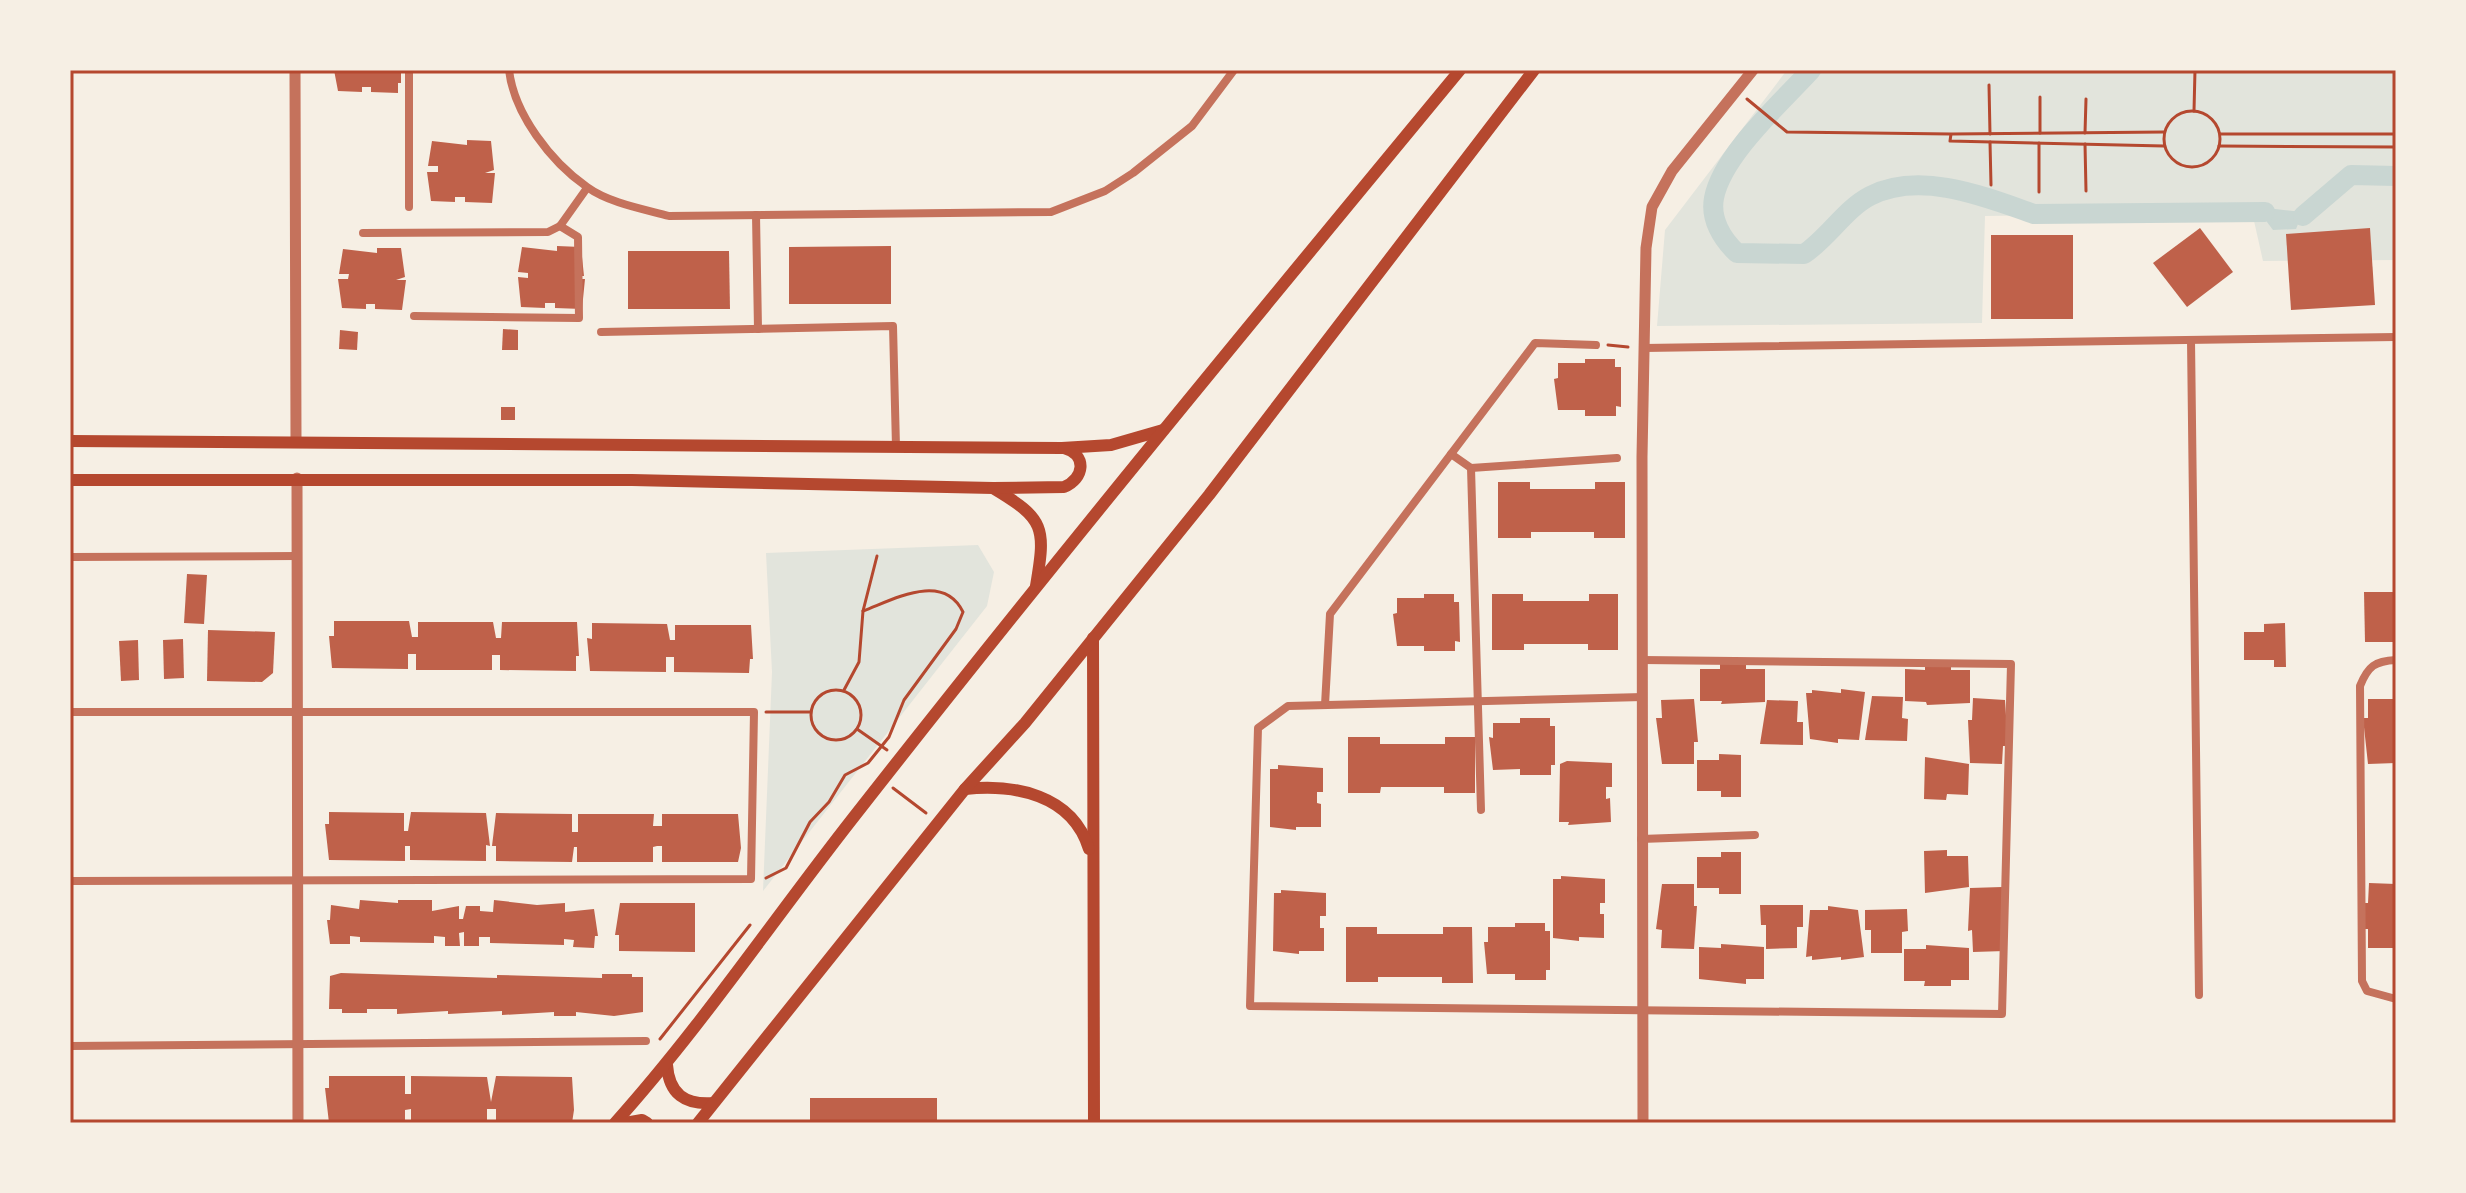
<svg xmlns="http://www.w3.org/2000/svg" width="2466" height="1193" font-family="Barlow,sans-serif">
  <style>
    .green { fill: #e2e4dc }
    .water { fill: #c9d6d2 }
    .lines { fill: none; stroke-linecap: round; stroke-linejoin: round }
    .canal { stroke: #c9d6d2; stroke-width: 20 }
    .building { fill: #bf614a }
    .path { stroke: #b5482f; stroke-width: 3 }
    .minor { stroke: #c5725c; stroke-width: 8 }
    .tertiary { stroke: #c5725c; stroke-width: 11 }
    .secondary { stroke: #b5482f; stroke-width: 12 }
    .neatline { fill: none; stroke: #b5482f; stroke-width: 3 }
  </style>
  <rect width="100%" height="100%" fill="#f6efe4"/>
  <g class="green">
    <polygon points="1787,70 2396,70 2396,260 2263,261 2252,212 1985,216 1982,323 1657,326 1665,230"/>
    <polygon points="978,545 994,572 987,606 763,891 772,672 766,553"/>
  </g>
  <polygon class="water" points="2266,208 2303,212 2296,229 2273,230 2267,222"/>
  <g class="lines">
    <g class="canal">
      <path d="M 1811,70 C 1782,102 1722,155 1714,198 C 1710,219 1722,239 1737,253 L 1804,254 C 1828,238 1845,209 1870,196 C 1920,170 1986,197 2034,214 L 2265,212"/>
      <polyline points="2303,216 2351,175 2396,176"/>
    </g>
  </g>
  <g class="building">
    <polygon points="334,70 401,70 401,83 398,83 398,93 371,92 371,87 362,87 362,92 338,91"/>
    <polygon points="467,140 491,141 494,170 485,173 495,173 492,203 465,202 465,197 455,197 455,202 431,201 427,172 438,172 438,166 428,166 432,141 467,145"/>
    <polygon points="2200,228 2233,272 2187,307 2153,263"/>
    <polygon points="2370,228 2375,305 2291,310 2286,234"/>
    <rect x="1991" y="235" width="82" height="84"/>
    <polygon points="557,246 581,247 584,276 575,276 575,279 585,279 582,309 555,308 555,303 545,303 545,308 521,307 518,277 528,278 528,273 518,272 522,247 557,251"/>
    <polygon points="891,246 891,304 789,304 789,247"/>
    <polygon points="377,248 401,248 405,277 396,280 406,280 402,310 375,309 375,304 366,304 366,309 342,308 338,279 348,279 349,274 339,274 343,249 377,253"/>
    <polygon points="628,251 729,251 730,309 628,309"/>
    <polygon points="503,329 518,330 518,350 502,350"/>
    <polygon points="340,330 358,332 357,350 339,349"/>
    <polygon points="1585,359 1615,359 1615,367 1621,367 1621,407 1616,406 1616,416 1585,416 1585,410 1558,410 1554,379 1558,378 1558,363 1585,363"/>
    <rect x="501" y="407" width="14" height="13"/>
    <polygon points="1498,482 1530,482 1530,489 1595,489 1595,482 1625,482 1625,538 1594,538 1594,532 1531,532 1531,538 1498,538"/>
    <polygon points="187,574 207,575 204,624 184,623"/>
    <polygon points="2364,592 2396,592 2396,642 2365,642"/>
    <polygon points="1424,594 1454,594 1454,602 1459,602 1460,642 1455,641 1455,651 1424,651 1424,646 1397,646 1393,614 1397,613 1397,598 1424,598"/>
    <polygon points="1492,594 1523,594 1523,601 1589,601 1589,594 1618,594 1618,650 1588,650 1588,644 1524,644 1524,650 1492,650"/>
    <polygon points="334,621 409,621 412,637 418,637 418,622 493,622 496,638 501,638 502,622 577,622 579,656 576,656 576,671 500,670 500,655 492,655 492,670 416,670 416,654 408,654 408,669 332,668 329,636 334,636"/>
    <polygon points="592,623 667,624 670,640 675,640 675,625 751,625 753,659 750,659 749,673 674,672 674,657 666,657 666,672 590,671 587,638 592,639"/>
    <polygon points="2285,623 2286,667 2274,667 2274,660 2244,660 2244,632 2264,632 2264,624"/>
    <polygon points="208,630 275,632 273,673 262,682 207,681"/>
    <polygon points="183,639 184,678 164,679 163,640"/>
    <polygon points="138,640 139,680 121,681 119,641"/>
    <polygon points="1720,664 1746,664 1746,669 1765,669 1765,702 1721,704 1722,701 1700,701 1700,669 1720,669"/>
    <polygon points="1925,664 1951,665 1951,670 1970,670 1970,703 1927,705 1926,702 1905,701 1905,669 1925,670"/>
    <polygon points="1841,689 1865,692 1859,740 1838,739 1838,743 1810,739 1806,693 1812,693 1812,690 1841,693"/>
    <polygon points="1872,696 1903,697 1902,718 1908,719 1907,741 1865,740"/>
    <polygon points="1973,698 2005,700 2008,746 2003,746 2002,764 1970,763 1968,720 1972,720"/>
    <polygon points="1694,699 1698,742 1694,742 1694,764 1662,764 1656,718 1662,718 1661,700"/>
    <polygon points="2368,699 2396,699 2396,763 2368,764 2363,718 2368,718"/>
    <polygon points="1767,700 1798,701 1797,722 1803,722 1803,745 1760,744"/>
    <polygon points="1520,718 1550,718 1550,726 1555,726 1555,765 1551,765 1551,775 1520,775 1520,769 1493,770 1489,737 1493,738 1493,723 1520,723"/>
    <polygon points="1348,737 1380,737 1380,744 1445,744 1445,737 1475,737 1475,793 1444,793 1444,787 1381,787 1380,793 1348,793"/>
    <polygon points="1719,754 1741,755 1741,797 1721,797 1721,791 1697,791 1697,760 1719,760"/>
    <polygon points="1925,757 1969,764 1968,795 1947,794 1946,800 1924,799"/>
    <polygon points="1567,761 1612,763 1612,787 1606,787 1606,799 1610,798 1611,822 1568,825 1569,822 1559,822 1560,764"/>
    <polygon points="1278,765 1323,768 1323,792 1317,792 1317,803 1321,804 1321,827 1296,827 1296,830 1270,827 1270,769 1278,769"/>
    <polygon points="329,812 404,813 404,831 408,831 411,812 486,813 490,846 486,845 486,861 410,860 410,846 405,846 405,861 329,860 325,824 329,824"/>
    <polygon points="496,813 572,814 572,832 578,832 578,814 654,814 653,826 662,826 662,814 738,814 741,848 738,862 662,862 662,846 657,846 653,847 653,862 577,862 577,847 574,847 572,862 496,861 496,846 492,846"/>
    <polygon points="1947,850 1947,856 1968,856 1969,887 1925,893 1924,851"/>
    <polygon points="1721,852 1741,852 1741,894 1719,894 1719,888 1697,888 1697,857 1721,857"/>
    <polygon points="1561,876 1605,879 1605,903 1600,903 1600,914 1604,914 1604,938 1579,937 1579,941 1553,938 1553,879 1561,879"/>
    <polygon points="2369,883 2396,884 2396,948 2368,948 2368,929 2363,929 2363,903 2368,903"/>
    <polygon points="1662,884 1694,884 1694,906 1697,906 1694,949 1661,948 1662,930 1656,929"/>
    <polygon points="2002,887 2008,905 2005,951 1973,952 1972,930 1968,931 1970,888"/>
    <polygon points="1281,890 1326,893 1326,916 1320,916 1320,928 1324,928 1324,951 1299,951 1299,954 1273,951 1274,893 1281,893"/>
    <polygon points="360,900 398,903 398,900 432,900 432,911 459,906 459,919 463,919 466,906 480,906 480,911 493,912 494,900 537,905 565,903 565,912 594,909 598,936 595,936 594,948 573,947 574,940 564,939 564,945 490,943 490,937 479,937 479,946 464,946 464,932 459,933 460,946 445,946 445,937 434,936 434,943 360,942 360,937 350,936 350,944 330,944 327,920 330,920 331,905 359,909"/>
    <polygon points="620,903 695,903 695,952 619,951 619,935 615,935"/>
    <polygon points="1760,905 1803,905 1803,927 1797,927 1797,948 1766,949 1766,925 1761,925"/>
    <polygon points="1828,906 1858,910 1864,957 1841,960 1841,957 1812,960 1812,956 1806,957 1810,910 1828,910"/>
    <polygon points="1907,909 1908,931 1902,932 1902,953 1871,953 1871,930 1865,930 1865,910"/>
    <polygon points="1515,923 1545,923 1545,931 1550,931 1550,970 1546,970 1546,980 1515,980 1515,974 1487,974 1484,942 1488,942 1488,927 1515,927"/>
    <polygon points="1346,927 1377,927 1377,934 1443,934 1443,927 1472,927 1473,983 1442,983 1442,977 1378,977 1378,982 1346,982"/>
    <polygon points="1721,944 1764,947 1764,979 1746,979 1746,984 1699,979 1699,947 1721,948"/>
    <polygon points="1926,945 1969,948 1969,980 1951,980 1951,986 1924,986 1925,981 1904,981 1904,949 1926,949"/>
    <polygon points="341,973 497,978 497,975 602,978 602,974 632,974 632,977 643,977 643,1012 614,1016 576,1012 576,1016 554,1016 554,1012 502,1015 502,1011 448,1014 448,1011 397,1014 397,1009 367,1009 367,1013 342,1013 342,1009 329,1009 330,976"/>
    <polygon points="329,1076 405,1076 405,1094 411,1094 411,1076 487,1077 491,1102 496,1076 572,1077 574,1110 572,1123 496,1123 496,1109 487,1109 487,1123 411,1123 411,1109 405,1110 405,1123 329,1123 325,1088 329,1088"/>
    <rect x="810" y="1098" width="127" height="25"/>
  </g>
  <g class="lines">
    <g class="path">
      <polyline points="1989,85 1990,134"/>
      <polyline points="1747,99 1787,132 1951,134 1950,141 2164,146"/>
      <polyline points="2194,111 2195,70"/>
      <circle cx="2192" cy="139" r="28"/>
      <polyline points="2040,133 2040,97"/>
      <polyline points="2085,133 2086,99"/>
      <polyline points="1952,134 2164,132"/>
      <polyline points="2220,134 2396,134"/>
      <polyline points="1990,142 1991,185"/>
      <polyline points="2039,143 2039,192"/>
      <polyline points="2085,144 2086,191"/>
      <polyline points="2219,146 2396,147"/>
      <polyline points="1608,345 1628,347"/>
      <circle cx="836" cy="715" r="25"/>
      <polyline points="844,690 859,662 863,611 877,556"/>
      <polyline points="766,712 810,712"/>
      <polyline points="857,729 887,750"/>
      <polyline points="893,788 926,813"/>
      <path d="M 766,878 L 786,868 L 810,822 L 829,802 L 845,775 L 868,763 L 889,737 L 904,700 L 956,629 L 963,612 C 943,571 893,600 863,611"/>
      <polyline points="660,1039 750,925"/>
    </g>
    <g class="minor">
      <polyline points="409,70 409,207"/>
      <path d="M 509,70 C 514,114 551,162 587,187 C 609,203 643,209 669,216 L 1051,212 L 1105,191 L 1133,173 L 1192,126 L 1234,70"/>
      <polyline points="756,215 758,329"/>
      <polyline points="363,233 548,232 560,226 587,188"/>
      <polyline points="414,316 579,318 578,237 560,226"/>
      <polyline points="601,332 893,326 896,447"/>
      <polyline points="2191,340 2199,995"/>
      <polyline points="1644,348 2396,337"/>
      <polyline points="1451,454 1471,468 1481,810"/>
      <polyline points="1471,468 1617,458"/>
      <polyline points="70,557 297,556"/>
      <polyline points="1643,660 2011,664 2002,1014 1250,1006 1258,728 1288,706 1643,697"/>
      <path d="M 2396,660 C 2375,661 2368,666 2360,686 L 2362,981 L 2367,991 L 2396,999"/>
      <polyline points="1325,705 1330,614 1535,343 1596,345"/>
      <polyline points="70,712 754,712 751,879 70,881"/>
      <polyline points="1641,839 1755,835"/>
      <polyline points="70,1046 646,1041"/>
    </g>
    <g class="tertiary">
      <polyline points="295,70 296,440"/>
      <polyline points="297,478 298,1123"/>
      <polyline points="1643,1123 1642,457 1646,248 1652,207 1672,171 1753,70"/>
    </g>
    <g class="secondary">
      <polyline points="70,441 1062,448 1111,445 1163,430"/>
      <path d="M 70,480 L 632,480 L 993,488 C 1045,519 1046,527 1036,586"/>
      <path d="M 993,488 L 1064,487 C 1084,479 1088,455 1064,448"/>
      <polyline points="1093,638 1094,1123"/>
      <path d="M 965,789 C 1014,784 1072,794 1089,849"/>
      <path d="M 667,1065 C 669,1094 685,1105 713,1103"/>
      <path d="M 615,1123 C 701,1027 773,920 853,818 C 1051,565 1255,318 1460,70"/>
      <polyline points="625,1123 642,1120 647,1123"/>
      <polyline points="698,1123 965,789 1025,723 1209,495 1534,70"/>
    </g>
  </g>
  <rect width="2466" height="1193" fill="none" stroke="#f6efe4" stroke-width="144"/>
  <rect x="72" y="72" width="2322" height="1049" class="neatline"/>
</svg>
